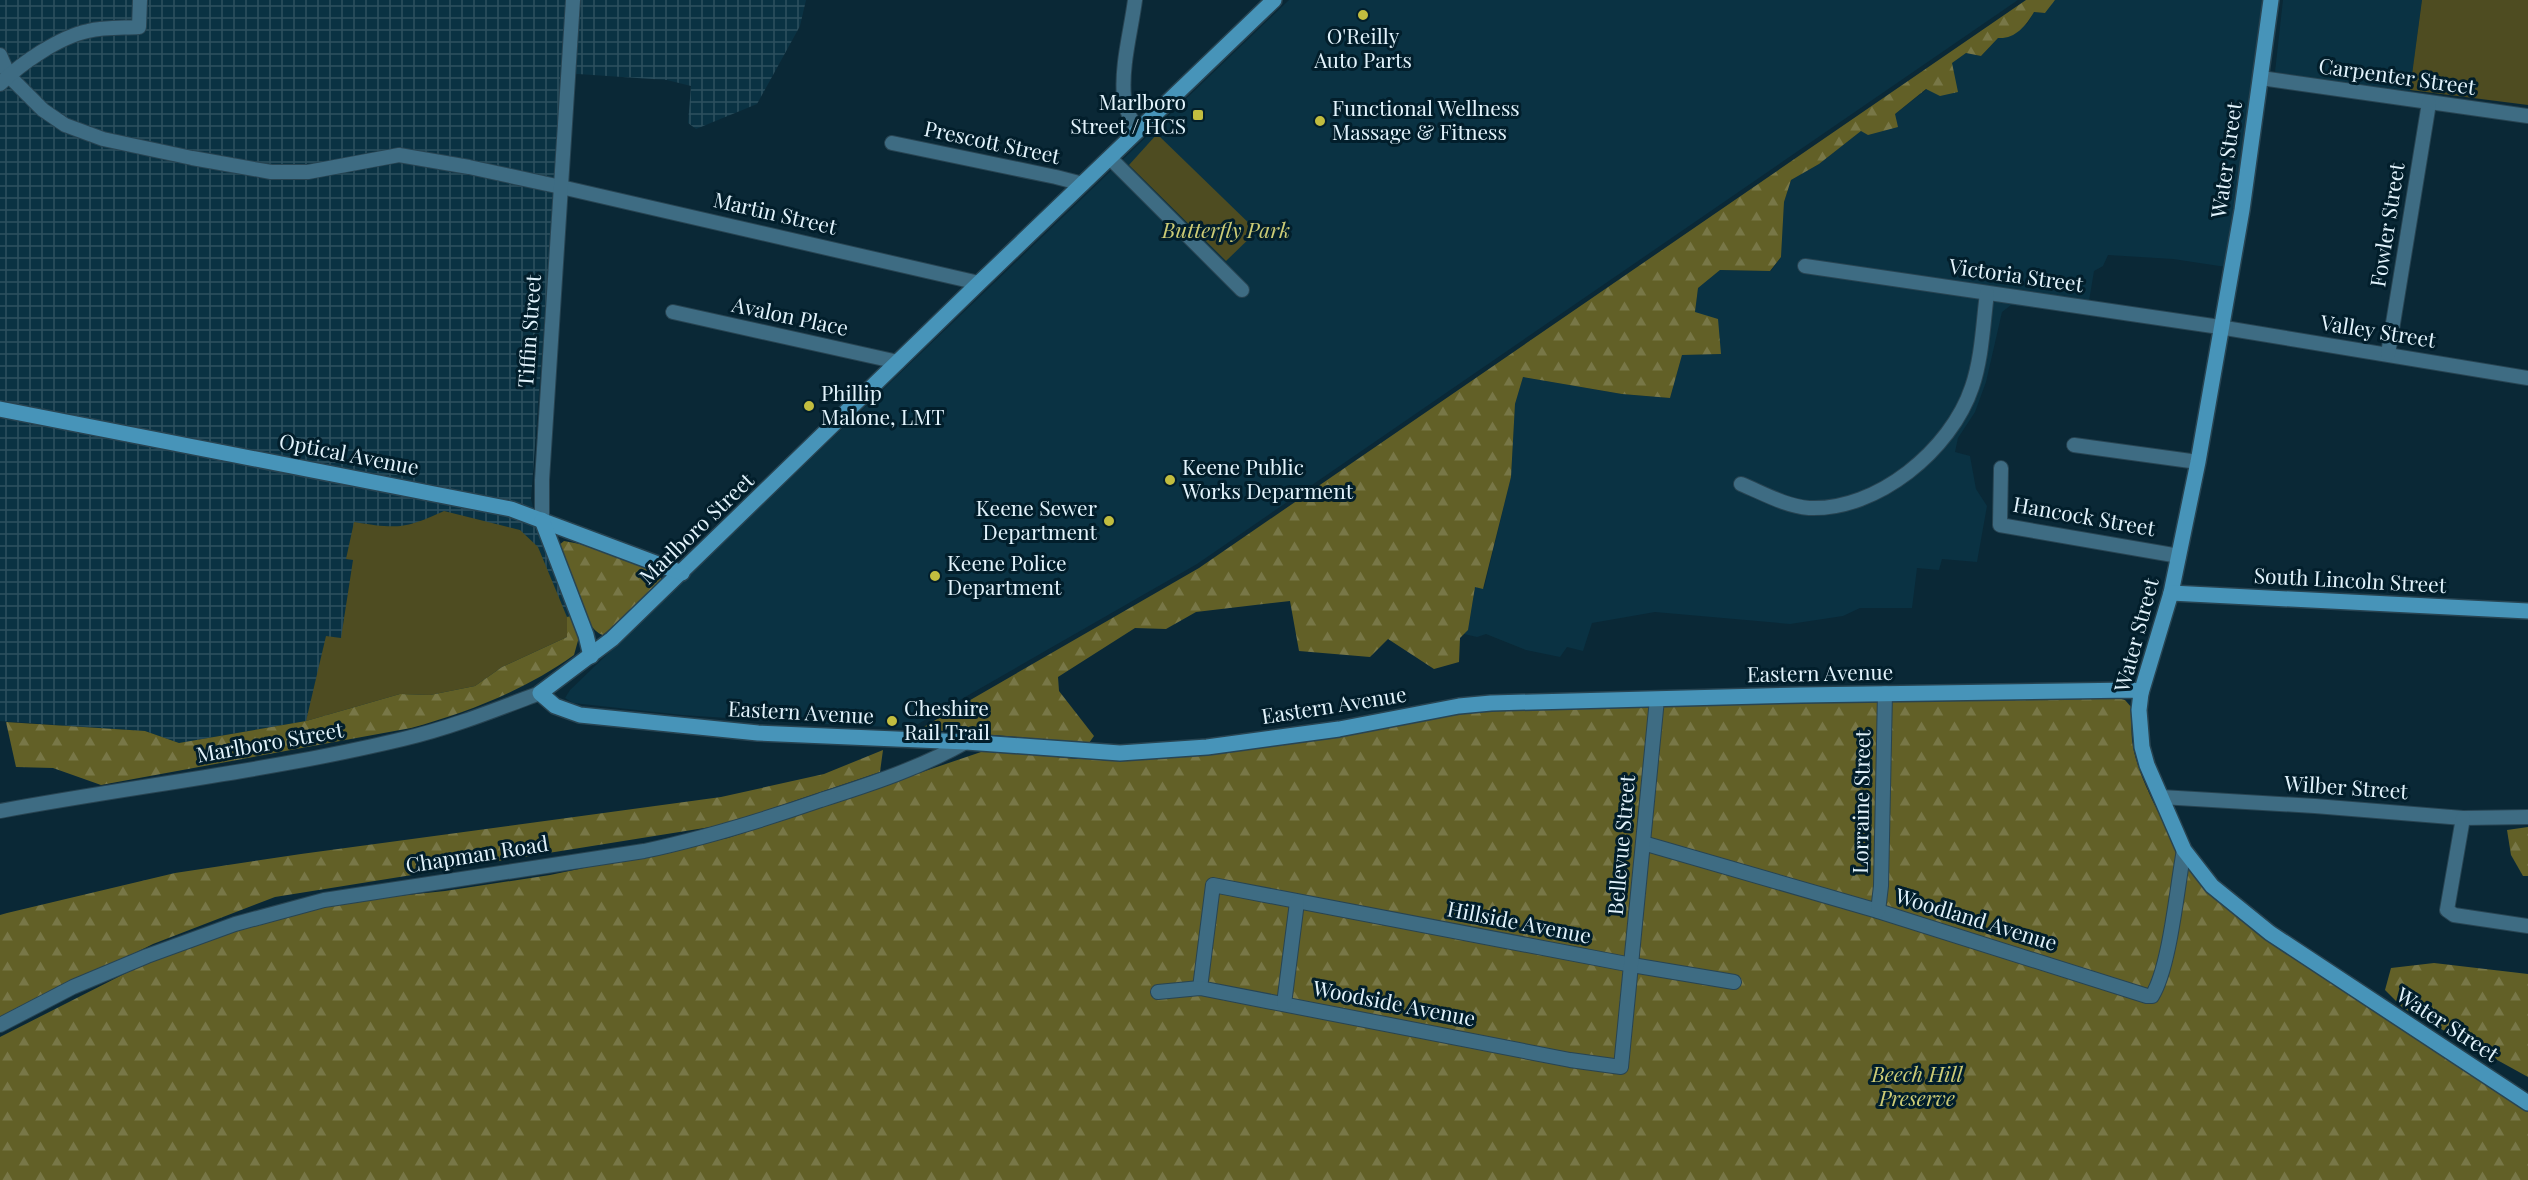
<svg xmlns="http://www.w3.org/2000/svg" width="2528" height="1180" font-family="'Playfair Display',serif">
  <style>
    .built { fill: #0a3243 }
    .industrial { fill: url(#industrial-grid) }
    .green { fill: #4e4c21 }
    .forest { fill: url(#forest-firs) }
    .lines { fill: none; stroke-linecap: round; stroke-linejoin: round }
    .street-casing { stroke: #284452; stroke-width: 16 }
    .secondary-casing { stroke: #284452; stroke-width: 18 }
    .street { stroke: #3e6c83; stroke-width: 14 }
    .secondary { stroke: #4794b9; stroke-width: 15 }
    .poi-dot { fill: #c2bd3f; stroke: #021e2b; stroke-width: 2 }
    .labels { text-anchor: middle; stroke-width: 6; stroke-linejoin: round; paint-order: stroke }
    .poi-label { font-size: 21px; fill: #e2f3fc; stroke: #021e2b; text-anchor: start }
    .street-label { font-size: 21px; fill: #e2f3fc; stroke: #021e2b }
    .park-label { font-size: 21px; font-style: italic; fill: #cdcc76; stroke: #021e2b }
  </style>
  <defs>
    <pattern id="industrial-grid" width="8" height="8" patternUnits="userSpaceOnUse" patternTransform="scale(1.5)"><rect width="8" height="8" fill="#0a3243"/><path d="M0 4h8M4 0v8" fill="none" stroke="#2d505f"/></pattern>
    <pattern id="forest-firs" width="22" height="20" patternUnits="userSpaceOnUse" patternTransform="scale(1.5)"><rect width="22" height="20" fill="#626027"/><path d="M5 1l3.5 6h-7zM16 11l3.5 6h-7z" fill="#787747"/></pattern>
  </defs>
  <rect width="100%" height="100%" fill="#0a2836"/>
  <g class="built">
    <polygon points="1289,0 2018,0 1197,564 911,728 800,723 682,715 573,703 565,698 570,690"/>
    <polygon points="2055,0 2265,0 2226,267 2173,259 2108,255 2103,266 2094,271 2089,301 2040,294 2035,308 2011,305 2002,312 1986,382 1975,412 1958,438 1955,452 1970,456 1976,489 1987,506 1977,562 1942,559 1939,570 1917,568 1912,608 1860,608 1843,616 1790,624 1655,612 1592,623 1583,651 1567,647 1560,657 1526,650 1486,634 1477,637 1464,634 1468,630 1475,587 1484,588 1511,477 1515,404 1523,377 1622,394 1670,398 1682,355 1720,354 1695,312 1698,288 1720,270 1771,271 1781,257 1784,202 1791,180 1819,164 1861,131 1895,114 1927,89 1952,63 1966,53 1981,56 1998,38 2027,24 2034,12 2045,13"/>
    <polygon points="2283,0 2422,0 2410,93 2275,72"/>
  </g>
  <polygon class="industrial" points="0,0 806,0 800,26 757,104 696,129 688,123 691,86 667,80 563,73 531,499 541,542 571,616 306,721 179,743 145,731 0,721"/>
  <g class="green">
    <polygon points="2422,0 2528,0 2528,105 2410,90"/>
    <polygon points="1157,134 1257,231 1226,261 1129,165"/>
    <path d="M 444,511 L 520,530 L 538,547 L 567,617 L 567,637 L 502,667 L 475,686 L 430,695 L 400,694 L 306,721 L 326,636 L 341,638 L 353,560 L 346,559 L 354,522 C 397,529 405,529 444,511 Z"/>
  </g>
  <g class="forest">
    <path d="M 2026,0 L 2055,0 L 2045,13 L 2034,12 C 2025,27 2015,39 1998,38 L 1981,56 L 1966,53 L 1952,63 L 1958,92 L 1940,96 L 1926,89 L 1895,114 L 1898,127 L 1868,135 L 1861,131 L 1819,164 L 1791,180 L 1784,202 L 1781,257 L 1770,271 L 1720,270 L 1698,288 L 1695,312 L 1718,319 L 1721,354 L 1682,355 L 1670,398 L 1622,394 L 1523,377 L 1515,404 L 1511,477 L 1483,589 L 1475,587 L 1468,630 L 1460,638 L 1459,662 L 1434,669 L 1388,639 L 1370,657 L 1299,651 L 1290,601 L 1196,612 L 1166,629 L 1135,628 L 1058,677 L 1059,691 L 1094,736 L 1089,743 L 920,729 L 1199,568 Z"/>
    <path d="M 564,541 L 580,544 L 652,569 L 661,576 L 661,583 L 603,635 C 582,629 566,565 559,545 Z"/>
    <path d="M 571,616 L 579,637 L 574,655 C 525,690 469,712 411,728 L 101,785 L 53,768 L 16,767 L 6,722 L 145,731 L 179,743 L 306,721 L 400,694 L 430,695 L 475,686 L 502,667 L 567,637 L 567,617 Z"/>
    <path d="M 2114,697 L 2125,700 L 2132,708 C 2132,718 2131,730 2132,740 C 2137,782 2176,846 2200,881 L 2528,1109 L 2528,1180 L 0,1180 L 0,1037 L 130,971 L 210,937 L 330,903 L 445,891 L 550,875 L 728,838 L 981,752 L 1006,752 L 1077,759 L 1148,758 L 1331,737 L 1471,711 L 1726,703 Z"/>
    <polygon points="883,750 880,772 723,825 275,897 153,944 0,1020 0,915 7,913 175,873 301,854 721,797 824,774"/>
    <polygon points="2528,827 2528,876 2523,876 2511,855 2507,830"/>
    <polygon points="2434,963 2528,974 2528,1077 2403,1008 2385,990 2391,968"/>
  </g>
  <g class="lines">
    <defs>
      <g id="street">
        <path d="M 1135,0 C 1131,31 1121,66 1124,97 C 1125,110 1132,121 1138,131"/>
        <polyline points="0,55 9,76 43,110 65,125 103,139 192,158 271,172 308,172 399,155 469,167 561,187 979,283"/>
        <polyline points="2261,78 2528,116"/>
        <path d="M 0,84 C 20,64 59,37 88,31 C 104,27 123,28 139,27 L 140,0"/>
        <polyline points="892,143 1056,177 1083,184"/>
        <polyline points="1111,159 1242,290"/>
        <polyline points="1805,266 2213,326 2528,378"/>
        <polyline points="673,312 898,362"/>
        <polyline points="2388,354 2429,103"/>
        <polyline points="2074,445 2198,462"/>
        <polyline points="2001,468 2000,525 2179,556"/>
        <path d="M 1741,484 C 1763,493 1785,506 1809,508 C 1877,511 1951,450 1972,387 C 1982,358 1983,324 1987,293"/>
        <polyline points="542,520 542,480 573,0"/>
        <polyline points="2161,797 2315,806 2463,818 2528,817"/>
        <path d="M 0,811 C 134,786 270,771 403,739 C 450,728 495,710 540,693"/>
        <polyline points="2463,818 2447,910 2454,915 2528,926"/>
        <path d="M 1643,843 L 1878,911 L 2147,996 L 2152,996 C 2170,967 2177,887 2184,850"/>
        <polyline points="1878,911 1881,886 1885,693"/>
        <polyline points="1200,988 1213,885 1632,965 1734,982"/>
        <polyline points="1158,992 1200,988 1570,1060 1621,1067 1657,699"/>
        <polyline points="1284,1004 1297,902"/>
        <path d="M 0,1025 L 73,987 L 147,956 L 235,924 L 324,900 L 644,851 C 705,838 763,820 821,800 C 871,784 920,768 966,742"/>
      </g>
      <g id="secondary">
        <polyline points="1274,0 979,283 612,639 540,693 555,706 580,715 758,733 966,742 1120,753 1207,747 1339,729 1459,706 1491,703 1801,695 2133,690 2141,693"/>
        <polyline points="2271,0 2242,210 2198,462 2171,593 2141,693 2139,710 2142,747 2147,765 2184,850 2212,886 2270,933 2528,1103"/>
        <polyline points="0,409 511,509 682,573"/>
        <polyline points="542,520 586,635 591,656"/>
        <polyline points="2171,593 2528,611"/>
      </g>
    </defs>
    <use href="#street" class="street-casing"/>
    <use href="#secondary" class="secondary-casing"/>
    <use href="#street" class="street"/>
    <use href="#secondary" class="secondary"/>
  </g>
  <g class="poi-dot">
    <circle cx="1363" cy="15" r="6"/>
    <rect x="1192" y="109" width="12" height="12" rx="3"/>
    <circle cx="1320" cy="121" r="6"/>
    <circle cx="809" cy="406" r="6"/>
    <circle cx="1170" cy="480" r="6"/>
    <circle cx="1109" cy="521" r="6"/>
    <circle cx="935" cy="576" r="6"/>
    <circle cx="892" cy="721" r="6"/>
  </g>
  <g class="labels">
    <g class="poi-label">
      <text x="1363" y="44" text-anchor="middle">O'Reilly<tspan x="1363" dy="24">Auto Parts</tspan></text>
      <text x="1186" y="110" text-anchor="end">Marlboro<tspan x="1186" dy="24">Street / HCS</tspan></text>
      <text x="1332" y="116">Functional Wellness<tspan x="1332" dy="24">Massage &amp; Fitness</tspan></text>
      <text x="821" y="401">Phillip<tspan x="821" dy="24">Malone, LMT</tspan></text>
      <text x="1182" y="475">Keene Public<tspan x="1182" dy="24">Works Deparment</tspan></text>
      <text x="1097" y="516" text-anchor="end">Keene Sewer<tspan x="1097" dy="24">Department</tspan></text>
      <text x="947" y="571">Keene Police<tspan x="947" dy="24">Department</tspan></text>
      <text x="904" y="716">Cheshire<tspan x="904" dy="24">Rail Trail</tspan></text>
    </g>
    <g class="street-label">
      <text transform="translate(2397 77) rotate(8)" y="7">Carpenter Street</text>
      <text transform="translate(992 143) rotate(12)" y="7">Prescott Street</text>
      <text transform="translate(2227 160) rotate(-82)" y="7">Water Street</text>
      <text transform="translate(775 214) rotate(13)" y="7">Martin Street</text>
      <text transform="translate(2388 225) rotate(-81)" y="7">Fowler Street</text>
      <text transform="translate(2016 276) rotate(8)" y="7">Victoria Street</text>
      <text transform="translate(790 317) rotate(12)" y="7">Avalon Place</text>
      <text transform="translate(530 331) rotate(-86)" y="7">Tiffin Street</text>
      <text transform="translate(2378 332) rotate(9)" y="7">Valley Street</text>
      <text transform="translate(349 455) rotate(11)" y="7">Optical Avenue</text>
      <text transform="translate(2084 517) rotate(10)" y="7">Hancock Street</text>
      <text transform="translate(697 529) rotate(-44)" y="7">Marlboro Street</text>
      <text transform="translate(2350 581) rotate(3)" y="7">South Lincoln Street</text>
      <text transform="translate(2137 635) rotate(-75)" y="7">Water Street</text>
      <text transform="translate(1820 674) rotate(-1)" y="7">Eastern Avenue</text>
      <text transform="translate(1334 706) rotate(-9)" y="7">Eastern Avenue</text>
      <text transform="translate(801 713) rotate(3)" y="7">Eastern Avenue</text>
      <text transform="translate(270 743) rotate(-10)" y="7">Marlboro Street</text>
      <text transform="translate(2346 788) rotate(4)" y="7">Wilber Street</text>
      <text transform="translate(1862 802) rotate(-89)" y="7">Lorraine Street</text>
      <text transform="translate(1622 845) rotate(-85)" y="7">Bellevue Street</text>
      <text transform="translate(477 855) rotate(-9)" y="7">Chapman Road</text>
      <text transform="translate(1976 920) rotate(17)" y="7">Woodland Avenue</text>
      <text transform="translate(1519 923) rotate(11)" y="7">Hillside Avenue</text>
      <text transform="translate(1394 1004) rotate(11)" y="7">Woodside Avenue</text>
      <text transform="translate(2447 1025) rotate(33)" y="7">Water Street</text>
    </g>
    <g class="park-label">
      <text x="1226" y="238">Butterfly Park</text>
      <text x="1917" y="1082">Beech Hill<tspan x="1917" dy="24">Preserve</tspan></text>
    </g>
  </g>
</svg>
